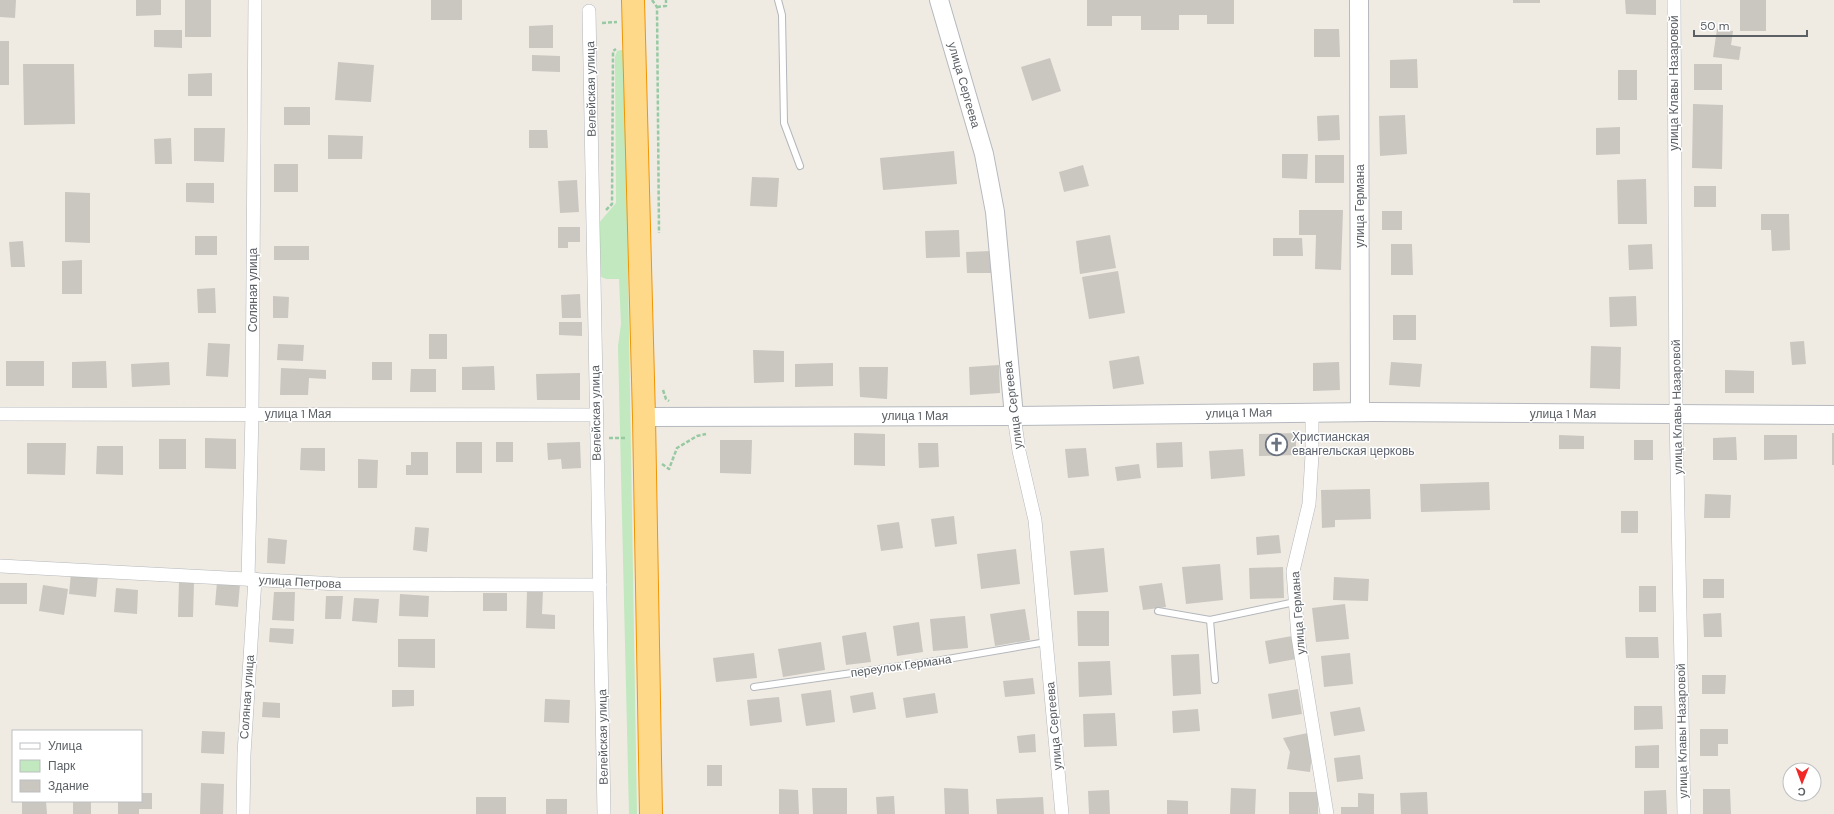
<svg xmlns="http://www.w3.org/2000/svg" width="1834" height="814" font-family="'DM Sans',sans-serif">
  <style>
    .green { fill: #c1e8be }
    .building { fill: #cac6c0 }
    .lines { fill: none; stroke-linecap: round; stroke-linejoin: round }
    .lane-casing { stroke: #b4b7bb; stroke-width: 8 }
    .street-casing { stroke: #b4b7bb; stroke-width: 14 }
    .secondary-casing { stroke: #b5b9be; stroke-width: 20 }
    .highway-casing { stroke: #f29500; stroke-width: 24 }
    .path { stroke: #97c9a2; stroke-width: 2.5; stroke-dasharray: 4 2; stroke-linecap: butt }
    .lane { stroke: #fff; stroke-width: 6 }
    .street { stroke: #fff; stroke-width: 13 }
    .secondary { stroke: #fff; stroke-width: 18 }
    .highway { stroke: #ffd98a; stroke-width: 22 }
    .labels { text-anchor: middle; stroke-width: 3; stroke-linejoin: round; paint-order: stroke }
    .street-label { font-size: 12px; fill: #5b6065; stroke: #fff }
    .worship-label { font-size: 12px; fill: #5b616d; stroke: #fff; text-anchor: start }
  </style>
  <rect width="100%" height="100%" fill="#efebe3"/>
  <polygon class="green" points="626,49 628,273 637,814 629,814 618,346 621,324 619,279 606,279 599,276 598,224 616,203 615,57 617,51"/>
  <g class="building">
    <polygon points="0,0 16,0 15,18 0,17"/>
    <polygon points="136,0 161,0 161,15 136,16"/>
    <rect x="185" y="0" width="26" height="37"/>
    <rect x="431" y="0" width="31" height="20"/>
    <polygon points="1087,0 1234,0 1234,24 1207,24 1207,15 1179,15 1179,30 1141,30 1141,16 1112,16 1112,26 1087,26"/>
    <rect x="1513" y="0" width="27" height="3"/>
    <polygon points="1625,0 1656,0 1656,15 1626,14"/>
    <rect x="1740" y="0" width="26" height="31"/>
    <polygon points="553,25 553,48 529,48 529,26"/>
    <polygon points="1314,29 1339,29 1340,57 1314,57"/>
    <polygon points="1717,29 1733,31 1731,45 1741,47 1739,60 1713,57"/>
    <polygon points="154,30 182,30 182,48 154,47"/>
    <rect x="0" y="41" width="9" height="44"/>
    <polygon points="532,55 560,56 560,72 532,71"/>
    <polygon points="1050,58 1061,91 1032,101 1021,67"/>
    <polygon points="1417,59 1418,88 1390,88 1390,60"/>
    <polygon points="338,62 374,65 371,102 335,100"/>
    <polygon points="23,64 74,64 75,124 24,125"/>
    <rect x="1694" y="64" width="28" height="26"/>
    <rect x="1618" y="70" width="19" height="30"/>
    <polygon points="212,73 212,96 188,96 188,74"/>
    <polygon points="1693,104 1723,105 1722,169 1692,168"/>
    <rect x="284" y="107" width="26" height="18"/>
    <polygon points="1339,115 1340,140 1318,141 1317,116"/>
    <polygon points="1405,115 1407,154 1380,156 1379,116"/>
    <polygon points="1620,127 1620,154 1596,155 1596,128"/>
    <polygon points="194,128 225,128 224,162 194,161"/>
    <polygon points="529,130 547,130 548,148 529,148"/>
    <polygon points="328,135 363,136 362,159 328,159"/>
    <polygon points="171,138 172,164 155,164 154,139"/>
    <polygon points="954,151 957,184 883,190 880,158"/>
    <polygon points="1282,154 1308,154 1307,179 1282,178"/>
    <rect x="1315" y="155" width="29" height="28"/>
    <rect x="274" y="164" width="24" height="28"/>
    <polygon points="1083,165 1089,186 1064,192 1059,172"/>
    <polygon points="752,177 779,178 777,207 750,206"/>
    <polygon points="1646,179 1647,224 1618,224 1617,180"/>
    <polygon points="577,180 579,212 560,213 558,181"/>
    <polygon points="186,183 214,183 214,203 186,202"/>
    <rect x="1694" y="186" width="22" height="21"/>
    <polygon points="65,192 90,193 90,243 65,242"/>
    <polygon points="1299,210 1343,210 1341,270 1315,269 1316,235 1299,235"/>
    <rect x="1382" y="211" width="20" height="19"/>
    <polygon points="1761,214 1789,214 1790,250 1772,251 1771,230 1761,230"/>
    <polygon points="558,227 580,227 580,242 568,242 568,248 558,248"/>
    <polygon points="959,230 960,257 926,258 925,231"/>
    <polygon points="1110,235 1116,268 1080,274 1076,241"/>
    <rect x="195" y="236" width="22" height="19"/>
    <polygon points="1273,238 1302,238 1303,256 1273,256"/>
    <polygon points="23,241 25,267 11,267 9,242"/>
    <polygon points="1391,244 1412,244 1413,275 1391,275"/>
    <polygon points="1652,244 1653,269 1629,270 1628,245"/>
    <rect x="274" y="246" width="35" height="14"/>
    <polygon points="991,251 991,273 967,273 966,252"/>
    <polygon points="82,260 82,294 62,294 62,261"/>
    <polygon points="1118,271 1125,313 1089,319 1082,277"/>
    <polygon points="215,288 216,313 198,313 197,289"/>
    <polygon points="580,294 581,318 562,318 561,295"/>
    <polygon points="273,296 289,297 288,318 273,318"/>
    <polygon points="1636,296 1637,326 1610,327 1609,297"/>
    <rect x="1393" y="315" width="23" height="25"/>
    <polygon points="559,322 582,322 582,336 559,335"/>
    <rect x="429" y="334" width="18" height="25"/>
    <polygon points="1804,341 1806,364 1792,365 1790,342"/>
    <polygon points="208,343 230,344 228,377 206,376"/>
    <polygon points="278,344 304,345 303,361 277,360"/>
    <polygon points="1591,346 1621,347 1620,389 1590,388"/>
    <polygon points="753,350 784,351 784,382 754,383"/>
    <polygon points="1139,356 1144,384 1113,389 1109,361"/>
    <rect x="6" y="361" width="38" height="25"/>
    <polygon points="106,361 107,388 72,388 72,362"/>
    <polygon points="169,362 170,385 132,387 131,364"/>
    <rect x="372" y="362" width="20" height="18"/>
    <polygon points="1339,362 1340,390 1313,391 1313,363"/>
    <polygon points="1391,362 1422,364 1420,387 1389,385"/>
    <polygon points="833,363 833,386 795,387 795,364"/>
    <polygon points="999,365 1000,393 970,395 969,367"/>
    <polygon points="494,366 495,390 462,390 462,367"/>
    <polygon points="859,367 888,367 887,399 860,397"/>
    <polygon points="281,368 326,370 326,379 309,378 308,395 280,395"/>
    <polygon points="411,369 436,369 436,392 410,392"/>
    <polygon points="1725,370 1754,371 1754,393 1725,393"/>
    <polygon points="580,373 580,400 537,400 536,374"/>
    <polygon points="854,433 885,434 885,466 854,465"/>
    <polygon points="1296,433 1296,455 1259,456 1259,434"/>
    <rect x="1832" y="433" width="2" height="32"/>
    <polygon points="1559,435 1584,436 1584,449 1559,449"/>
    <polygon points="1764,435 1797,435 1797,459 1764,460"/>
    <polygon points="1736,437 1737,460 1713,460 1713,438"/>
    <polygon points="205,438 236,439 236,469 205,468"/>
    <rect x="159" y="439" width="27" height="30"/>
    <polygon points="720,440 752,440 751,474 720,473"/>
    <rect x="1634" y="440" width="19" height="20"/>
    <rect x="456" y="442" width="26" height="31"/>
    <rect x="496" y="442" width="17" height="20"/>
    <polygon points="580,442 581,468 562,469 561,459 548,460 547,443"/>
    <polygon points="1182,442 1183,467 1157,468 1156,443"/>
    <polygon points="27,443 66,443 65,475 27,474"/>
    <polygon points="918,443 938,443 939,467 919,468"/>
    <polygon points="97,446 123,446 123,475 96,474"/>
    <polygon points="301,448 325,448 325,471 300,470"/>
    <polygon points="1086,448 1089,476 1068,478 1065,449"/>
    <polygon points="1243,449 1245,476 1211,479 1209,451"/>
    <polygon points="411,452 428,452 428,475 406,475 406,465 411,465"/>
    <polygon points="358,459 378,460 377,488 358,488"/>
    <polygon points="1139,464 1141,478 1117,481 1115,467"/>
    <polygon points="1489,482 1490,510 1421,512 1420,484"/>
    <polygon points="1370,489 1371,519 1335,520 1335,527 1322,528 1321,490"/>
    <polygon points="1705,494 1731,495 1730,518 1704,518"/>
    <rect x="1621" y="511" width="17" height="22"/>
    <polygon points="954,516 957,544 935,547 931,519"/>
    <polygon points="899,522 903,548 881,551 877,525"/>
    <polygon points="415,527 429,528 427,552 413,550"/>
    <polygon points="1279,535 1281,553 1257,555 1256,537"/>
    <polygon points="268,538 287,540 285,564 267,563"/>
    <polygon points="1104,548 1108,592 1074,595 1070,551"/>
    <polygon points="1016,549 1020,584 981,589 977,554"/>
    <polygon points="1220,564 1223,600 1186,604 1182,567"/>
    <polygon points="1283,567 1284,598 1250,599 1249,568"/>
    <polygon points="71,573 98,575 96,597 69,594"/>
    <polygon points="1334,577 1369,579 1368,601 1333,600"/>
    <rect x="1703" y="579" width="21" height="19"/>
    <polygon points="179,581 194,582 193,617 178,617"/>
    <polygon points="217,582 240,584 238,607 215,605"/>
    <rect x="0" y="583" width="27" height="21"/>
    <polygon points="1162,583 1166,607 1143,610 1139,586"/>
    <polygon points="43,585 68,589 64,615 39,611"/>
    <rect x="1639" y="586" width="17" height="26"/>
    <polygon points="116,588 138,590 137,614 114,612"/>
    <polygon points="527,590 543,590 542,614 555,615 555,629 526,628"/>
    <polygon points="274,592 295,592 294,621 272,620"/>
    <rect x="483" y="593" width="24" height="18"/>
    <polygon points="400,594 429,596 428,617 399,616"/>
    <polygon points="326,596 343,596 341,619 325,619"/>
    <polygon points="354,598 379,599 377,623 352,621"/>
    <polygon points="1345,604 1349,639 1316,642 1312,608"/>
    <polygon points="1025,609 1030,640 995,646 990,614"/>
    <polygon points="1077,611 1109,611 1109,646 1078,646"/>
    <polygon points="1721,613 1722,637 1704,637 1703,614"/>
    <polygon points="965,616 968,648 933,651 930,619"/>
    <polygon points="919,622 923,652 897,656 893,626"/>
    <polygon points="270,628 294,629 293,644 269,642"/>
    <polygon points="866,632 871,662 846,665 842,636"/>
    <polygon points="1292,636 1296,659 1269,664 1265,641"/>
    <polygon points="1625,637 1658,637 1659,658 1626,658"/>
    <polygon points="398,639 435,639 435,668 398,667"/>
    <polygon points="821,642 825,670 783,677 778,649"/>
    <polygon points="754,653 757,678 716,682 713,658"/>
    <polygon points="1350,653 1353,684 1324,687 1321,656"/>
    <polygon points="1199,654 1201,694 1173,696 1171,655"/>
    <polygon points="1110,661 1112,695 1079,697 1078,662"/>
    <polygon points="1702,675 1726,675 1725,694 1702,694"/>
    <polygon points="1033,678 1035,694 1005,697 1003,681"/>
    <polygon points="1298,689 1302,714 1272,719 1268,694"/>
    <polygon points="392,690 414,690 414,706 392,707"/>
    <polygon points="831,690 835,722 806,726 801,694"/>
    <polygon points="873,692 876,709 853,713 850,696"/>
    <polygon points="935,693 938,713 906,718 903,698"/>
    <polygon points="779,697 782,722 750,726 747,700"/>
    <polygon points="545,699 570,700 569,723 544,722"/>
    <polygon points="263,702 280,703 280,718 262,717"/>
    <polygon points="1634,706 1662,706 1663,729 1634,730"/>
    <polygon points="1360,707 1365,731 1334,736 1330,712"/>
    <polygon points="1198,709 1200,731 1173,733 1172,711"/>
    <polygon points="1115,713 1117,746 1084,747 1083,714"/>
    <polygon points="1700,729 1728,729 1728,744 1718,744 1718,756 1700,756"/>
    <polygon points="202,731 225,732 224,754 201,753"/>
    <polygon points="1308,733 1312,755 1310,772 1287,769 1290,752 1283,738"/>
    <polygon points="1035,734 1036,752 1019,753 1017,736"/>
    <polygon points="1659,745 1659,768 1635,768 1635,746"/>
    <polygon points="1360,755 1363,779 1337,782 1334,758"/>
    <rect x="707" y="765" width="15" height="21"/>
    <polygon points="201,783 224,784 223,814 200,814"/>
    <polygon points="812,788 847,788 847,814 813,814"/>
    <polygon points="944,788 968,789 969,814 945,814"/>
    <polygon points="1231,788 1256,789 1255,814 1230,814"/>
    <polygon points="779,789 798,790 799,814 779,814"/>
    <polygon points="1703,789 1730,789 1731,814 1703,814"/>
    <polygon points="1109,790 1110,814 1089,814 1088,791"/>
    <polygon points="1666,790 1667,814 1644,814 1644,791"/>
    <rect x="1289" y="792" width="29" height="22"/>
    <polygon points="1427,792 1428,814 1401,814 1400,793"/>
    <polygon points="141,793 152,793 152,809 139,809 139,814 118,814 118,801 141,801"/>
    <polygon points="1358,793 1374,794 1374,814 1341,814 1341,807 1358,807"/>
    <polygon points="894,796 895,814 877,814 876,797"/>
    <rect x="476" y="797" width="30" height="17"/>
    <polygon points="1043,797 1044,814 997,814 996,799"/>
    <rect x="546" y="799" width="21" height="15"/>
    <polygon points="1167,800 1188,801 1188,814 1167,814"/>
    <polygon points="22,801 46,801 47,814 22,814"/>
    <rect x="73" y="801" width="18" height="13"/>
  </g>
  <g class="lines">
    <defs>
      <g id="lane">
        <polyline points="778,0 782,15 784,123 800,166"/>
        <polyline points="1158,611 1210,620 1295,602"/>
        <polyline points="1210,620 1215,680"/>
        <polyline points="754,687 936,661 1046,642"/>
      </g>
      <g id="street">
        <polyline points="1674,0 1676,414 1684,814"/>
        <polyline points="589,11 604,814"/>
        <polyline points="1312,412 1312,455 1309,504 1293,571 1298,637 1327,814"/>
        <polyline points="0,414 596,415"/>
        <polyline points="1014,416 1019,451 1035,520 1062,814"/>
        <polyline points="0,566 338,584 600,585"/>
        <polyline points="248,579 252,414 255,0"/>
        <polyline points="243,814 244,754 255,579"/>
      </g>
      <g id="secondary">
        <polyline points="939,0 984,154 995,212 1014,416"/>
        <polyline points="1359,0 1360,412"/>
        <polyline points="644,417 1014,416 1373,412 1834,415"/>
      </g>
      <polyline id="highway" points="633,0 644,417 651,814"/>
    </defs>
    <use href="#lane" class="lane-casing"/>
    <use href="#street" class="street-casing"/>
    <use href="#secondary" class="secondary-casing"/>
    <use href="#highway" class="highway-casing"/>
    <g class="path">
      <polyline points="652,0 657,7 659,233"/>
      <polyline points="657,7 666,6 666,0"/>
      <polyline points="602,23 617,22"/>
      <polyline points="606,210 612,204 613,51 616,49"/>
      <polyline points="663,390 666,399 669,401"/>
      <polyline points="609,438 626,438"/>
      <polyline points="662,464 669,469 677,448 697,436 706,434"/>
    </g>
    <use href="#lane" class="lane"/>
    <use href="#street" class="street"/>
    <use href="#secondary" class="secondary"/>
    <use href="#highway" class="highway"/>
  </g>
  <defs>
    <symbol id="church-ring" viewBox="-11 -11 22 22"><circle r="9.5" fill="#fff" stroke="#6b7280" stroke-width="1.5"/><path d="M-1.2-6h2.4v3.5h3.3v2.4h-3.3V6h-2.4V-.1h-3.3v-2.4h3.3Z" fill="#6b7280"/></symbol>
  </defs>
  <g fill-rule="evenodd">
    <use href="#church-ring" x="1264" y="432" width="25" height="25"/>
  </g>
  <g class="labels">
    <g class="street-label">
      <text transform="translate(1674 83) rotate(-90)" y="4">улица Клавы Назаровой</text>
      <text transform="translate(964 85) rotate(74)" y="4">улица Сергеева</text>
      <text transform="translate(591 89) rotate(-91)" y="4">Велейская улица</text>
      <text transform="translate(1360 206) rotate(-90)" y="4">улица Германа</text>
      <text transform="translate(253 290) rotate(-90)" y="4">Соляная улица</text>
      <text transform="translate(1013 405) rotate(-97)" y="4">улица Сергеева</text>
      <text transform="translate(1677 407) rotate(-91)" y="4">улица Клавы Назаровой</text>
      <text transform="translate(596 413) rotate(-91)" y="4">Велейская улица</text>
      <text transform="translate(1239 413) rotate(-1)" y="4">улица 1 Мая</text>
      <text x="298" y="418">улица 1 Мая</text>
      <text x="1563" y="418">улица 1 Мая</text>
      <text x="915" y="420">улица 1 Мая</text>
      <text transform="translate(300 582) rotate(3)" y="4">улица Петрова</text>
      <text transform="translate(1298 613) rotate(-94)" y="4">улица Германа</text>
      <text transform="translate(901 666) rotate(-8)" y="4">переулок Германа</text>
      <text transform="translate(247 697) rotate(-86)" y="4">Соляная улица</text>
      <text transform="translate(1054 726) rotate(-95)" y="4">улица Сергеева</text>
      <text transform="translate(1682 731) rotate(-91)" y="4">улица Клавы Назаровой</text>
      <text transform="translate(603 737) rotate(-91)" y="4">Велейская улица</text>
    </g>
    <g class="worship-label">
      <text x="1292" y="441">Христианская<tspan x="1292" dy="14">евангельская церковь</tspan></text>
    </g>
  </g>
  <rect x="12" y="730" width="130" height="72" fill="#ffffff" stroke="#bdbfc1"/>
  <rect x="20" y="743" width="20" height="6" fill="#ffffff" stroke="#bdbfc1"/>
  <text x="48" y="750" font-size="12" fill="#5b6065">Улица</text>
  <rect x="20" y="760" width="20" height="12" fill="#c1e8be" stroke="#bdbfc1"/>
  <text x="48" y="770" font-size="12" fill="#5b6065">Парк</text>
  <rect x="20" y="780" width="20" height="12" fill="#cac6c0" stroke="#bdbfc1"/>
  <text x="48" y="790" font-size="12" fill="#5b6065">Здание</text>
  <g transform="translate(1802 782) rotate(181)"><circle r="19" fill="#ffffff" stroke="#bdbfc1"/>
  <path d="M0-3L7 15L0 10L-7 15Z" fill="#f22826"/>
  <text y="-6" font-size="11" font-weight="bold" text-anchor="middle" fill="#5b6065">С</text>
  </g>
  <path d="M1694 30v6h113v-6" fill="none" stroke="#5b6065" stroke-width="2"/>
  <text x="1700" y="30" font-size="12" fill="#5b6065" stroke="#ffffff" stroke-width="3" paint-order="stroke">50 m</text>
</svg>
